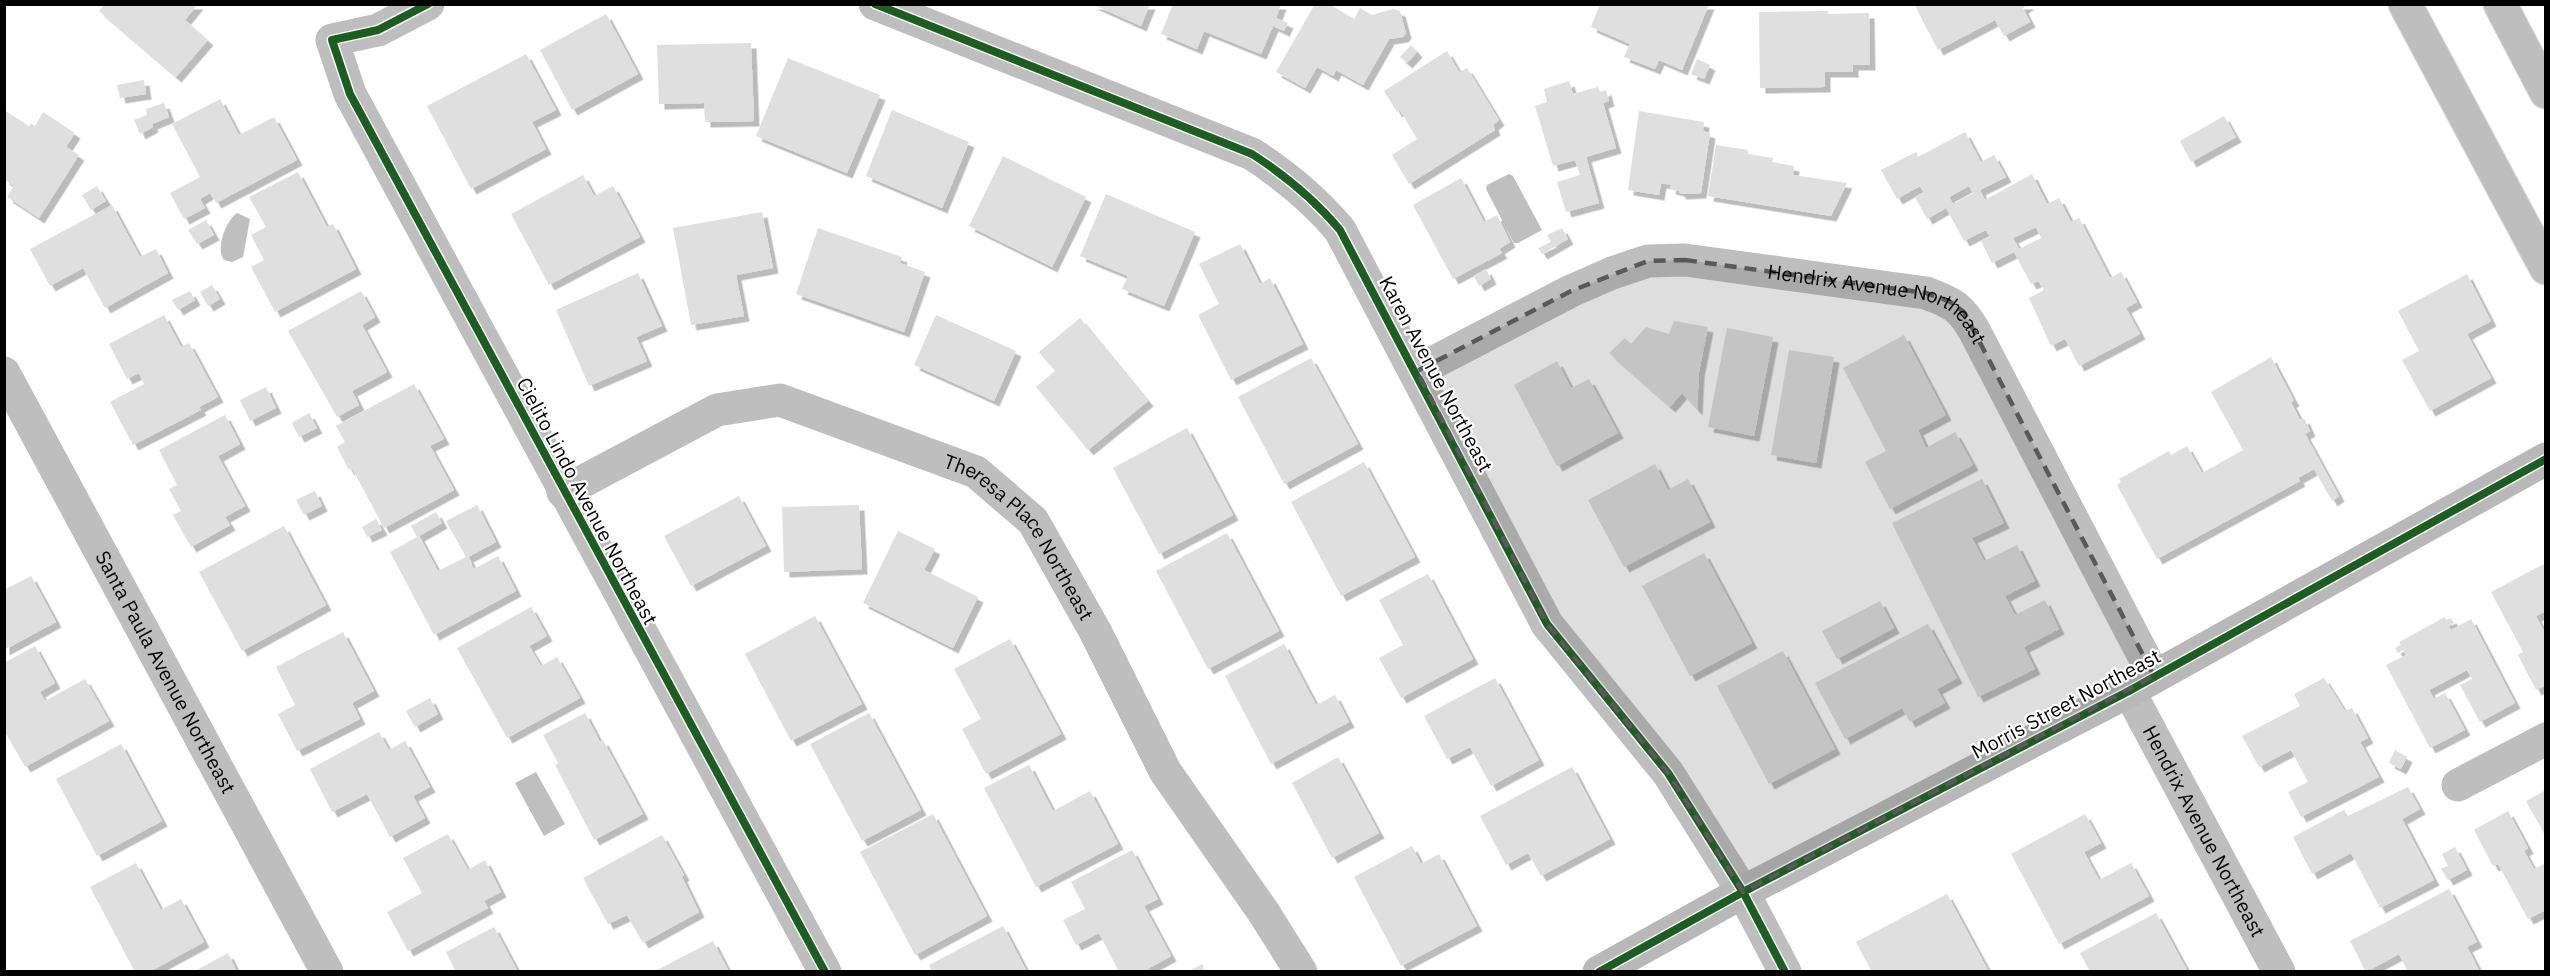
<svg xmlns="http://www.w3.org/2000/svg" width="2550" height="976" font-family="'IBM Plex Sans',sans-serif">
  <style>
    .water { fill: #bfbfbf }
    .building { fill: #dfdfdf; fill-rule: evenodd; filter: url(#shadow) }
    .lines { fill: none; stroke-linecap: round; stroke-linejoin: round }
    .primary-casing { stroke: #dbdbdb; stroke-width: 35 }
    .street { stroke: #bebebe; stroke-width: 33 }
    .secondary { stroke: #b8b8b8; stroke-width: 33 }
    .primary { stroke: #bebebe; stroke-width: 33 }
    .cycleway-casing { stroke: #fff; stroke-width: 11 }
    .cycleway { stroke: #1b5e20; stroke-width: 8 }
    .marked { fill: #595959; fill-opacity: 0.2; stroke: #595959; stroke-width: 4.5; stroke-dasharray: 12 8; stroke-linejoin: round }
    .labels { text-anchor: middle; stroke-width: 4.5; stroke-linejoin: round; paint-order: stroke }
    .street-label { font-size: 20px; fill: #000; stroke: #fff }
  </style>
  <defs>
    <filter id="shadow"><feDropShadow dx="5.5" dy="5.5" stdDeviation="0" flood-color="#0004"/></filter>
  </defs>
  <rect width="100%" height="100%" fill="#fff"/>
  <g class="water">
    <polygon points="1509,174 1513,176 1542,230 1518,243 1514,243 1486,189 1487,185"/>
    <path d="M 237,213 L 250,219 L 243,257 L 232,262 L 224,260 C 215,248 226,221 237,213 Z"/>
    <polygon points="536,772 565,824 544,836 515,783"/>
  </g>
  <g class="building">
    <polygon points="105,4 198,4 185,20 208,40 176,77 99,11"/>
    <polygon points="1092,4 1150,4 1141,26"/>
    <polygon points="1173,4 1281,4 1276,18 1288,23 1284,31 1273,26 1261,54 1204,31 1197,49 1161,34"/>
    <polygon points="1315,4 1329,4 1354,19 1360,8 1372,15 1393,9 1400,11 1406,33 1403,37 1389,39 1363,85 1336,70 1333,76 1317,67 1305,88 1276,72"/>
    <polygon points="1600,4 1709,4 1682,70 1659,60 1655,69 1624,57 1630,44 1591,27"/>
    <polygon points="1914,4 2029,4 2023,8 2030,22 2004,36 1995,20 1938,50"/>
    <polygon points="1828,11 1828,14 1869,13 1870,65 1853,65 1853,72 1825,72 1825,87 1760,88 1759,12"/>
    <polygon points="606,14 638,74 572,110 540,50"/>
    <polygon points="751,43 754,121 705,122 704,103 659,104 657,45"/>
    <polygon points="1411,45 1417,52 1407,63 1400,57"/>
    <polygon points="1447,51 1459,72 1467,68 1499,120 1493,125 1495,130 1409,184 1392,155 1417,139 1400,110 1397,112 1384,91"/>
    <polygon points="526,54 556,110 532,122 546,149 471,189 427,106"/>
    <polygon points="788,58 880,95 847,173 756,136"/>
    <polygon points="1697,59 1710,65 1704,79 1691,74"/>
    <polygon points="144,80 146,94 120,98 117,85"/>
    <polygon points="1569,81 1573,94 1598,87 1600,92 1606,90 1609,101 1603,103 1616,148 1586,157 1599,203 1566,212 1557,182 1580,175 1575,160 1553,166 1535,106 1547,102 1544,89"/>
    <polygon points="220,99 239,135 274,117 297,160 216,203 210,193 200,199 205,208 184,219 170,193 200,177 172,124"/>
    <polygon points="164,103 169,117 152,124 153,127 140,134 134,120 147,115 146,109"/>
    <polygon points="4,110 29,126 31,123 35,126 43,112 75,133 66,147 79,155 39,218 7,197 14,186 4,179"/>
    <polygon points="892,110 969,142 942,208 866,176"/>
    <polygon points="1639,111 1704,122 1703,131 1710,133 1701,193 1681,194 1679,191 1670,189 1671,185 1661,183 1659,195 1628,190"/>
    <polygon points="2224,116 2236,137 2191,162 2180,141"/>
    <path d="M 1965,132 L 1981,162 L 1994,155 L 2006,177 L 1980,190 L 1985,200 L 2032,174 L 2047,204 L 2059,198 L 2071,222 L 2079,218 L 2110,278 L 2121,272 L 2137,302 L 2126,308 L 2140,334 L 2079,366 L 2065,339 L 2051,346 L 2029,298 L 2044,290 L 2038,281 L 2031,284 L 2014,252 L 1992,263 L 1981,241 L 1990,237 L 1986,230 L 1964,241 L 1946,208 L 1927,219 L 1915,197 L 1924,193 L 1920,186 L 1897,199 L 1881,170 L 1916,152 L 1918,157 ZM 1969,186 L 1973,193 L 1953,204 L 1949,197 ZM 2036,227 L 2041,238 L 2019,249 L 2013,238 Z"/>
    <polygon points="1716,145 1748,150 1748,154 1773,158 1772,162 1794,166 1793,175 1847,183 1831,216 1708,196"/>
    <polygon points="1003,156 1086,197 1052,267 969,226"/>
    <polygon points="298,172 327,227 333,224 356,269 275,312 251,267 264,260 251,235 266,227 249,197"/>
    <polygon points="583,175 594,196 613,186 640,237 549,285 511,214"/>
    <polygon points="1461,178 1484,222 1497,215 1510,242 1499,249 1502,253 1453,279 1413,205"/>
    <polygon points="97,186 106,201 91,210 82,195"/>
    <polygon points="1106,194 1195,232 1164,306 1122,289 1128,276 1080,256"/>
    <polygon points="112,205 140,257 156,249 168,273 105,308 83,268 50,286 30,249"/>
    <polygon points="762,212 773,268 736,275 744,316 691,325 673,228"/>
    <polygon points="206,220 214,235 197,244 188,230"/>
    <polygon points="818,228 902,257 900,263 925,272 904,332 796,294"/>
    <polygon points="1562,228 1568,239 1542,254 1538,248 1551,242 1547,235"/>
    <polygon points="1240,244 1260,284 1270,278 1303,344 1231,380 1198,315 1219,304 1199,264"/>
    <polygon points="1486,269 1491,279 1479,286 1474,276"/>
    <polygon points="638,273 662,326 636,337 647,361 589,386 556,310"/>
    <polygon points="2467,274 2491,321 2467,334 2491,378 2430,411 2402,360 2419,351 2398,311"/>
    <polygon points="212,285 220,299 208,306 200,292"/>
    <polygon points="190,291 195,300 178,310 172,300"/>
    <polygon points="361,291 375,317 362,325 387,372 352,391 359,405 337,417 288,331"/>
    <polygon points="164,315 181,347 189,343 218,397 199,407 201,410 133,445 110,402 144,384 139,373 127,379 109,344"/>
    <polygon points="936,315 1016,351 994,401 914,365"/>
    <polygon points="1080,318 1148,401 1088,450 1036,387 1055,371 1039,352"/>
    <polygon points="1674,321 1708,327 1699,372 1697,410 1682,393 1670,407 1609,353 1625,338 1631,344 1646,327 1669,334"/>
    <polygon points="1727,328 1773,337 1754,436 1708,427"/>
    <polygon points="1904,335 1946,415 1918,430 1926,448 1955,432 1973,465 1890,509 1865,462 1886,451 1843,368"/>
    <polygon points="1789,350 1834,357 1816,463 1771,455"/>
    <polygon points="2271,357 2294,401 2291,402 2300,420 2304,418 2310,431 2305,434 2339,496 2332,501 2314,469 2298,478 2300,481 2157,559 2117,485 2121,482 2119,479 2169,451 2171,455 2187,446 2202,473 2243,450 2211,392"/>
    <polygon points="1311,358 1358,444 1284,484 1238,397"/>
    <polygon points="1557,361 1571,388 1589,379 1618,433 1557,466 1514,385"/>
    <polygon points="414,384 444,439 430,446 454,490 384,528 352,468 349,470 337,447 345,442 336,426"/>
    <polygon points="266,387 276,408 250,421 240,400"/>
    <polygon points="309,413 317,428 299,437 292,423"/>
    <polygon points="225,415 240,444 218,456 245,506 225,517 230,525 191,547 173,515 181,511 169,489 177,485 159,450"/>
    <polygon points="1187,428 1233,515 1159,554 1113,468"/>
    <polygon points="1364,462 1415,557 1341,596 1291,502"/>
    <polygon points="1655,464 1668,490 1688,479 1710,522 1624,567 1588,500"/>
    <polygon points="1982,479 2004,523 1972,538 1984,561 2017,545 2035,581 2005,596 2015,615 2045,600 2059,629 2024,647 2035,669 1978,697 1892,523"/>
    <polygon points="315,491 322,506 304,515 296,500"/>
    <polygon points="739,496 766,546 691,586 664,536"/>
    <polygon points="477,505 496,542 468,557 474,569 498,556 516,591 434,635 390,552 417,537 411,526 436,512 442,523 419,536 438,571 466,557 446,521"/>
    <polygon points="859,505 862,569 784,572 782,507"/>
    <polygon points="376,519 382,530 367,537 362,527"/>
    <polygon points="284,526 326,605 242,651 199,572"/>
    <polygon points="898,531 935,549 924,570 978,597 953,648 863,603"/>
    <polygon points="1227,533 1279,631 1208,669 1156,571"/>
    <polygon points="1704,553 1752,643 1690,676 1642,586"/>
    <polygon points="2546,563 2546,611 2536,616 2546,635 2546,685 2536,690 2518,655 2523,652 2491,592"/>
    <polygon points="1428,574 1473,659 1401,698 1379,658 1403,645 1379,600"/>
    <polygon points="31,576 56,622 4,650 4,590"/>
    <polygon points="1880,601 1894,628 1837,659 1822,631"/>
    <polygon points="531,607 547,636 529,646 541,666 557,657 580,698 507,738 457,648"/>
    <polygon points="815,616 862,704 791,741 745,654"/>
    <polygon points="2445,617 2446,620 2451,618 2454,623 2449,626 2451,630 2471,619 2515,703 2480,722 2460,685 2472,679 2467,670 2429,690 2434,699 2445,693 2465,730 2430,748 2386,665 2406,655 2403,650 2398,653 2395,648 2401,645 2399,642"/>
    <polygon points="1928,624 1957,678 1937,689 1945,703 1910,722 1902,708 1845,739 1815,683"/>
    <polygon points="343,632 374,691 352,703 360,719 297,751 278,714 295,705 276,667"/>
    <polygon points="1010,639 1061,734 986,774 962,729 981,719 954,669"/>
    <polygon points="1284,644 1316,705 1335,695 1349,722 1271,764 1225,676"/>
    <polygon points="35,646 55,683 40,692 45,701 85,679 109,721 25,767 4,730 4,663"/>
    <polygon points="1783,651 1835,749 1769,784 1717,686"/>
    <polygon points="1495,678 1539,760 1491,786 1470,747 1447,759 1424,716"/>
    <polygon points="2324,678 2345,711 2352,708 2368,738 2360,742 2379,777 2301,817 2288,792 2308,782 2291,750 2259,767 2242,736 2300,706 2294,694"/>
    <polygon points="430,698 438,714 415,727 406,711"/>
    <polygon points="585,713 600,742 603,740 643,814 594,840 555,765 558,763 543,735"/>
    <polygon points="869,713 921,810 862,841 810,744"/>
    <polygon points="379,732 389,750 405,741 430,787 413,796 425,818 390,837 367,794 332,812 310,769"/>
    <polygon points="121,744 162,821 97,856 56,779"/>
    <polygon points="2395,750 2407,757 2401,769 2389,763"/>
    <polygon points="1338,757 1379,833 1332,858 1292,783"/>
    <polygon points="1029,765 1053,811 1090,791 1118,844 1036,887 984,788"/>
    <polygon points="1572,767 1610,839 1541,876 1528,853 1506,865 1480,816"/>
    <polygon points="2408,787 2420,809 2402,819 2434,880 2380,908 2351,853 2312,874 2293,837 2344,810 2348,816"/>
    <polygon points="2546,790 2546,837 2526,801"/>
    <polygon points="2508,811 2528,848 2524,851 2534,869 2546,863 2546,910 2528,919 2498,864 2493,866 2474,830"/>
    <polygon points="933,814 987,916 915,955 860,852"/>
    <polygon points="2085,814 2101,843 2084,852 2099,880 2131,863 2149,896 2059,944 2011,854"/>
    <polygon points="448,834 468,870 485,860 501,892 484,901 488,908 408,951 387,912 422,893 403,858"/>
    <polygon points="662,835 684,875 682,877 699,912 643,943 627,915 608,924 583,878"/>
    <polygon points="1412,846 1421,864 1439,854 1477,926 1401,966 1354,877"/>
    <polygon points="2455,847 2467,870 2448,880 2441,869 2448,866 2442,854"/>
    <polygon points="1132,850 1158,899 1144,906 1171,956 1142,972 1119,972 1099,933 1076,945 1063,920 1085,909 1071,882"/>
    <polygon points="136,863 161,910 181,899 204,942 149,972 135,972 90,887"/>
    <polygon points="2449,889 2477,942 2467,947 2480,972 2408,972 2399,954 2366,972 2350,941"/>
    <polygon points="1947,894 1989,972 1872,972 1856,942"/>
    <polygon points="2156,913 2188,972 2090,972 2080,953"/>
    <polygon points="1003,926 1027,972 932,972 929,965"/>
    <polygon points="494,927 518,972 456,972 446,952"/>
    <polygon points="713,941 729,972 651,972 659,969"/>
    <polygon points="228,953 237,972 193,972"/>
    <polygon points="1202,964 1205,972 1188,972"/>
  </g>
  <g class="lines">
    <defs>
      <g id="primary">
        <polyline points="2405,4 2546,268"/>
        <polyline points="2500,4 2546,92"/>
      </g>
    </defs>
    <use href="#primary" class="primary-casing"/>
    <g class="street">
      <polyline points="428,4 378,30 332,40 350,94 825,972"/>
      <path d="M 875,4 L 1252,154 C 1286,176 1314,199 1340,230 L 1547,624 L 1668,773 L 1743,892 L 1785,972"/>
      <path id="s1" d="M 1417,371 L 1571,291 L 1612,273 L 1648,261 L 1685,260 L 1926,293 C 1953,303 1961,307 1975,332 L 2154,676"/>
      <path id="s2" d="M 4,373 L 327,972"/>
      <path id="s3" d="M 563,492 L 717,410 L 780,400 L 976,472 L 1033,521 L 1095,631 L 1165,771 L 1264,913 L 1301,972"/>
      <path id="s4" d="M 2129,691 L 2279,972"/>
      <polyline points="2458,785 2546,739"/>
    </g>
    <polyline class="secondary" points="1599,972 1743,892 2129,691 2546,459"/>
    <use href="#primary" class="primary"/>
    <defs>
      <g id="cycleway">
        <polyline points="428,4 378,30 332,40 350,94 825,972"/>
        <path d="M 875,4 L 1252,154 C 1286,176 1314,199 1340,230 L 1547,624 L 1668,773 L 1743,892 L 1785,972"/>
        <polyline points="1599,972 1743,892 2129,691 2546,459"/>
      </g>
    </defs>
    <use href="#cycleway" class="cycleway-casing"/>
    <use href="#cycleway" class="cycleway"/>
  </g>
  <path class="marked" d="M 1685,260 L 1926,293 L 1949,301 L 1964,312 L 2154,676 L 1743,892 L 1668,773 L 1547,624 L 1417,371 L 1571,291 L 1648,261 Z"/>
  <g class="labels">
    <g class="street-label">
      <text dy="7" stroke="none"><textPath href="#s1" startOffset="495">Hendrix Avenue Northeast</textPath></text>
      <text transform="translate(1436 374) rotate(62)" y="7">Karen Avenue Northeast</text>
      <text transform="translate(587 501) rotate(62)" y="7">Cielito Lindo Avenue Northeast</text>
      <text dy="7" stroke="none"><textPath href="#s3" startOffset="524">Theresa Place Northeast</textPath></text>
      <text dy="7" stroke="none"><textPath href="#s2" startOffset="340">Santa Paula Avenue Northeast</textPath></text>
      <text transform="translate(2066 704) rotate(-28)" y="7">Morris Street Northeast</text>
      <text dy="7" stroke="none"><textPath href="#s4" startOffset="159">Hendrix Avenue Northeast</textPath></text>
    </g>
  </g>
  <rect width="2550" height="976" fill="none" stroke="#000000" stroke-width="12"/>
</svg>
